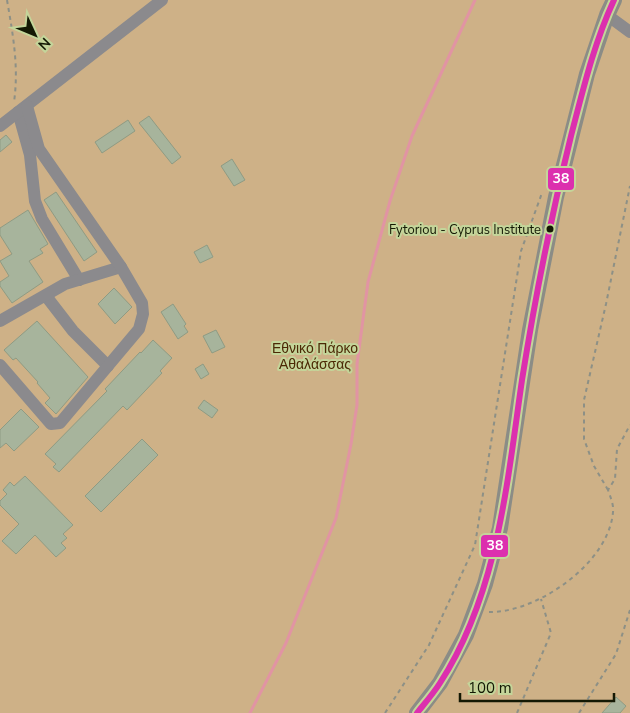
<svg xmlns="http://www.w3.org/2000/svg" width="630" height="713" font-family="'Nunito Sans',sans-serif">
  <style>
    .green { fill: #ceb187 }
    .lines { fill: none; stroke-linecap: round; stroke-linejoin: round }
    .stream { stroke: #e194a3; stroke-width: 3 }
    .building { fill: #a7b49c; stroke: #8f9b83 }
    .path { stroke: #8d9086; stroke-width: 2; stroke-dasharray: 4 4; stroke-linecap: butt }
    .minor { stroke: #8b8a8d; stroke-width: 12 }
    .major { stroke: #8b8c86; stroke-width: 16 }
    .bus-1-casing { stroke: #c4d59a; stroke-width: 10 }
    .bus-1 { stroke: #dc2fae; stroke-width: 6 }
    .bus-dot { fill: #141904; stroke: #c4d59a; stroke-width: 2 }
    .labels { text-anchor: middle; stroke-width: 4; stroke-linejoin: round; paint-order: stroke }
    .bus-label { font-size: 13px; fill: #141904; stroke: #c4d59a; text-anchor: end }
    .park-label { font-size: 14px; fill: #4c2905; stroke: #c4d59a }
    .line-badge { stroke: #c4d59a; stroke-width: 2 }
    .badge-label { font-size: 14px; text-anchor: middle; font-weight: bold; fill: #fff }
  </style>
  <rect width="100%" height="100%" fill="#bec8a7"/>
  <rect class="green" x="0" y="0" width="630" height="713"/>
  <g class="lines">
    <polyline class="stream" points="250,713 286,643 336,518 351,444 357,405 357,364 368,282 374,260 390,201 412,136 475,0"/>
  </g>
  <g class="building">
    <polygon points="149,116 181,157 172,164 139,123"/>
    <polygon points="128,120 135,131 102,153 95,142"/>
    <polygon points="6,135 12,142 0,152 0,140"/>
    <polygon points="232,159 245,180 234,186 221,166"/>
    <polygon points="56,192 97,252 84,261 44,200"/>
    <polygon points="28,210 48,244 40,249 43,253 29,261 43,282 12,303 0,286 0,282 9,276 0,261 12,254 0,235 0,228"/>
    <polygon points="207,245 213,257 200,263 194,252"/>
    <polygon points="114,288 132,307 115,324 98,304"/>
    <polygon points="173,304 186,324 184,326 188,332 178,339 161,312"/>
    <polygon points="37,321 88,377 56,414 45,403 50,398 37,383 38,382 16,358 13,360 4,350"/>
    <polygon points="216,330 225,347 212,353 203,336"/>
    <polygon points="153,340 172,358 160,371 162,373 127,410 123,406 59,472 53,467 56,464 45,454 107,391 105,389 140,352 141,353"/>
    <polygon points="203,364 209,374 201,379 195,369"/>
    <polygon points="204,400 218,410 212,418 198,408"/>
    <polygon points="21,409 39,427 14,451 6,443 0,448 0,430"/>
    <polygon points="142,439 158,455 101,512 85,496"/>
    <polygon points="25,476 73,525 63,534 67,538 61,543 66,548 56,557 35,535 16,554 2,541 19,524 0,505 0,501 7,494 3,490 10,482 14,486"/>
    <polygon points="616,697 626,706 620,713 602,713"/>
  </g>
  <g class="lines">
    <g class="path">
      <path d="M 7,0 C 13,35 19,67 14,102"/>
      <polyline points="608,490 594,466 584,439 584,400 606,304 630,186"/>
      <path d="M 489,612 C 537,613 609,563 613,512 C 614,505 610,496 608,490 L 615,479 L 617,449 L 630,425"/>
      <polyline points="385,713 429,645 475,545 521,251 542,193"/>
      <polyline points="517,713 551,633 541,599"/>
      <polyline points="579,713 616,654 630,610"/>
    </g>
    <g class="minor">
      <polyline points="607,15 630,32"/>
      <polyline points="18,112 30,155 35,201 42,219 79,280"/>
      <polyline points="0,126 162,0"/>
      <polyline points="46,296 73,331 108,366"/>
      <polyline points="0,321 65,284 121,267"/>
      <polyline points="0,365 51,424 60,423 139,329 143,314 142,303 121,267 39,149 27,106"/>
    </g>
    <polyline class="major" points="417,713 440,683 466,635 485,584 500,528 530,330 556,197 587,74 607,15 614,0"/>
    <defs>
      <path id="bus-1" d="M 417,713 C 425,703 433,694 440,683 C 498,593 507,483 522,380 C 535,298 551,217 571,136 C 583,90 594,43 614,0"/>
    </defs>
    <use href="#bus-1" class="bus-1-casing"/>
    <use href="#bus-1" class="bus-1"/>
  </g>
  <circle class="bus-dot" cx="550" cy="229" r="4.5"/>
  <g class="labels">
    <g class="bus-label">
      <text x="541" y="234">Fytoriou - Cyprus Institute</text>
    </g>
    <g class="park-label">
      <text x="315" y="353">Εθνικό Πάρκο<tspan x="315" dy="16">Αθαλάσσας</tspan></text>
    </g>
  </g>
  <g class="line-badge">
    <rect x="547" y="167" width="28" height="24" rx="5" fill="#dc2fae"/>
    <rect x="480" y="534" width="29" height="24" rx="5" fill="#dc2fae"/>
  </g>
  <g class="badge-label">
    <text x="561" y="183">38</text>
    <text x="495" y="550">38</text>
  </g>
  <g transform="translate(35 35) rotate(134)" stroke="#c4d59a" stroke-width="4" paint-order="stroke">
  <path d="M0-4L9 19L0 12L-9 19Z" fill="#141904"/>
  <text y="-8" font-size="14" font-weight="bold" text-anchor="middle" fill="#141904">N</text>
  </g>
  <path d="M460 693v8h154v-8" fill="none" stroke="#141904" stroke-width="2.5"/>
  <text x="468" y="693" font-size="15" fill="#141904" stroke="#c4d59a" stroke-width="4" paint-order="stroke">100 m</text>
</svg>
